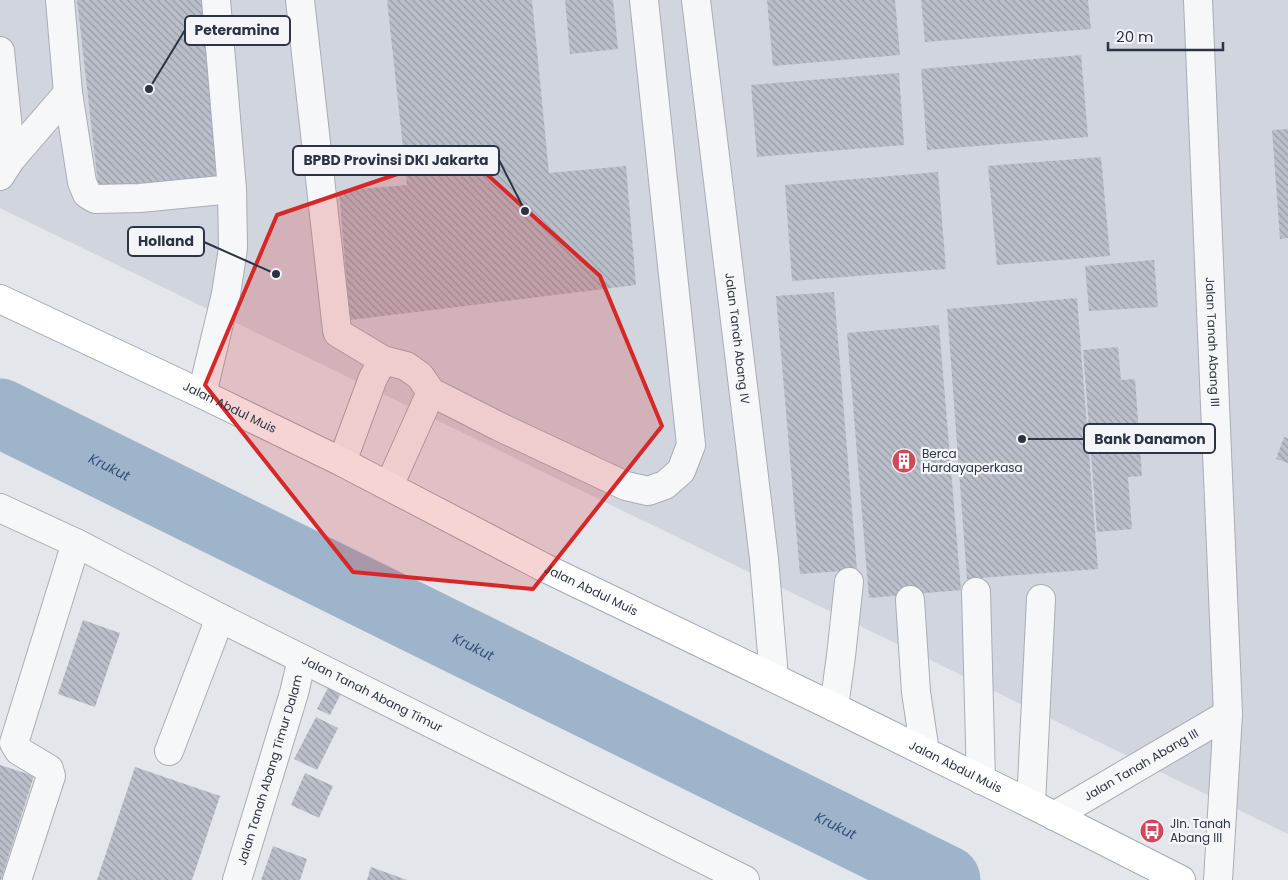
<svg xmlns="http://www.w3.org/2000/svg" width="1288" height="880" font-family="Poppins,sans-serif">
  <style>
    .built { fill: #d1d5dd }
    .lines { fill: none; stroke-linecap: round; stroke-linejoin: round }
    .river { stroke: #9eb4cb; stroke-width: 69 }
    .building { fill: url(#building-back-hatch) }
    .minor-casing { stroke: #a8adb6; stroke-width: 30 }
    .major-casing { stroke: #a2aab7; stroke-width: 30 }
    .minor { stroke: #f6f7f9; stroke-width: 28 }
    .major { stroke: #fff; stroke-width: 28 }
    .marked { fill: #d62828; fill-opacity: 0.2; stroke: #d62828; stroke-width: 4; stroke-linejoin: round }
    .labels { text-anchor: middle; stroke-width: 4.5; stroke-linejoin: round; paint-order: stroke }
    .street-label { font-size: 12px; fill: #2a3444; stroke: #f3f5f8 }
    .poi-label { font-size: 12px; fill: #2a3444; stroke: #f3f5f8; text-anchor: start }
    .water-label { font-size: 14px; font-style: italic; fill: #345279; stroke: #f3f5f8 }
    .leader { fill: none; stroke: #2a3444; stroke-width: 2 }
    .callout-dot { fill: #2a3444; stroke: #f3f5f8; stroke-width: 2 }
    .callout { fill: #f3f5f8; stroke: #2a3444; stroke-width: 2 }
    .callout-label { font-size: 14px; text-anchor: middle; font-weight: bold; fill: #2a3444 }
  </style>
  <defs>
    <pattern id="building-back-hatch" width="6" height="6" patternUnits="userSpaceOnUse" patternTransform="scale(1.25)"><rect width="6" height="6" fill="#babfc9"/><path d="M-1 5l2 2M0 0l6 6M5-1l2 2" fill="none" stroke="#979ca5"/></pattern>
  </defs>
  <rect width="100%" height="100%" fill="#e3e6eb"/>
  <polygon class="built" points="0,0 1288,0 1288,834 0,208"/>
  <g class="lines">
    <path class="river" id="s1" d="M 0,413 L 946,880"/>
  </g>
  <g class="building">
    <polygon points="77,0 202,0 222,179 99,193"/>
    <polygon points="387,0 532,0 549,173 626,166 636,285 350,320 339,191 407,185"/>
    <polygon points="565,0 613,0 618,49 570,54"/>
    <polygon points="767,0 895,0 900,55 773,66"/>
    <polygon points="921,0 1088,0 1091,29 925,42"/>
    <polygon points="1081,55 1088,137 927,150 921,69"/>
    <polygon points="899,73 904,145 757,157 751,85"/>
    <polygon points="1288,129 1288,238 1280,239 1272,130"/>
    <polygon points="1101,157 1110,256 997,265 988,166"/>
    <polygon points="938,172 946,269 792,281 785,185"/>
    <polygon points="1154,260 1158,307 1089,311 1085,266"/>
    <polygon points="834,292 857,570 800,574 776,296"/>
    <polygon points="1077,298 1098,569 967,579 947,309"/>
    <polygon points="939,325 961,590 869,598 847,333"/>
    <polygon points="1118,347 1121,380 1135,379 1142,476 1128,477 1132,529 1097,532 1083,350"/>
    <polygon points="1284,437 1288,438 1288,463 1276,459"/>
    <polygon points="83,620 120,633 95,707 58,694"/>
    <polygon points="333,678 346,684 330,715 317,709"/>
    <polygon points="316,717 338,728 317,770 294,759"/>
    <polygon points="0,765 34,776 1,880 0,880"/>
    <polygon points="135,767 220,796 192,880 97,880"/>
    <polygon points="305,773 333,786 319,818 291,805"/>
    <polygon points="273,846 307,859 300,880 261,880"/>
    <polygon points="371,867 407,880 367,880"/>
  </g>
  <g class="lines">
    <defs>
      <g id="minor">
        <polyline points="60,0 68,93 82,182 87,194 95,199 140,198 232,189 233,248 226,294 202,394"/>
        <polyline points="216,0 232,189"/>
        <polyline points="300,0 337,330 338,333 383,360 406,366 420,376 431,392 500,427 626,486 648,491 665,485 681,471 691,445 644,0"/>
        <path id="s2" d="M 696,0 L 764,559 L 774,677"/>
        <path id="s3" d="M 1198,0 L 1228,714 L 1218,880"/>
        <polyline points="0,51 11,159"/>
        <polyline points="0,176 11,159 68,93"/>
        <polyline points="342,462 373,378 383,360"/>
        <polyline points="389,486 431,392"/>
        <path id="s4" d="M 0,508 L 76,543 L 220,618 L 745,880"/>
        <polyline points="976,592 981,780"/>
        <polyline points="910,600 916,692 925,752"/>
        <polyline points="834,707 841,656 849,582"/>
        <polyline points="169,751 220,618"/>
        <polyline points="1031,804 1041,599"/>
        <path id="s5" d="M 1054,816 L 1228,714"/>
        <polyline points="17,880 51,776 49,769 19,751 14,743 76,543"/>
        <path id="s6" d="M 237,880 L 294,693 L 302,659"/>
      </g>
      <g id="major">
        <path id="s7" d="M 0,299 L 202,394 L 342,462 L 545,568 L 834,707 L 1031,804 L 1181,880"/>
      </g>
    </defs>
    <use href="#minor" class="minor-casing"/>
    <use href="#major" class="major-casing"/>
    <use href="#minor" class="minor"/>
    <use href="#major" class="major"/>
  </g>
  <path class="marked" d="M 462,152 L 600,276 L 662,426 L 533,589 L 353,572 L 205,385 L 277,215 Z"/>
  <defs>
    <symbol id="building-disc" viewBox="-11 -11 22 22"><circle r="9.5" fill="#d0485b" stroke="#f3f5f8"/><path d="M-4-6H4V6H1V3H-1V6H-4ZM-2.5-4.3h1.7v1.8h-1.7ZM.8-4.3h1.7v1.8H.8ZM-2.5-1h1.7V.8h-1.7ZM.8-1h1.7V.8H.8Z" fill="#fff"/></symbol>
    <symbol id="bus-disc" viewBox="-11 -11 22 22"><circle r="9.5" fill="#d0485b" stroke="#f3f5f8"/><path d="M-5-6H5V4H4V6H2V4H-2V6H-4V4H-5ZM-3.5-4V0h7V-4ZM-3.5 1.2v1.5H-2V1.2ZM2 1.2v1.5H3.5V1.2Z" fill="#fff"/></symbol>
  </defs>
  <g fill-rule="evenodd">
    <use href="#building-disc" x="890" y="447" width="28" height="28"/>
    <use href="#bus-disc" x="1138" y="817" width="28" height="28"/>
  </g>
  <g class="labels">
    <g class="street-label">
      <text dy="4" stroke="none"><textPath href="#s2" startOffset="341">Jalan Tanah Abang IV</textPath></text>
      <text dy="4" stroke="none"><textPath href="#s3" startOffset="342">Jalan Tanah Abang III</textPath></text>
      <text dy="4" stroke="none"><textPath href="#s7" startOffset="254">Jalan Abdul Muis</textPath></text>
      <text dy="4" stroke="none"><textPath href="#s7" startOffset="659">Jalan Abdul Muis</textPath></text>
      <text dy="4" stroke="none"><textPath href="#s4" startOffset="416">Jalan Tanah Abang Timur</textPath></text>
      <text dy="4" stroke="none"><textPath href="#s5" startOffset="101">Jalan Tanah Abang III</textPath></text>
      <text dy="4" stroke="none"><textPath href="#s7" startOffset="1064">Jalan Abdul Muis</textPath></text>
      <text dy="4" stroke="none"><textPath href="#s6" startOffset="115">Jalan Tanah Abang Timur Dalam</textPath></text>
    </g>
    <g class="poi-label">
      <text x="922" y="458">Berca<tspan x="922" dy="14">Hardayaperkasa</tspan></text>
      <text x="1170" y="828">Jln. Tanah<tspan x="1170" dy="14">Abang III</tspan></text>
    </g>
    <g class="water-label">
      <text dy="5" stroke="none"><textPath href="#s1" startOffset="122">Krukut</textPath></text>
      <text dy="5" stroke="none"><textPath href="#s1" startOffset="528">Krukut</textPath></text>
      <text dy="5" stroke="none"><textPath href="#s1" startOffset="932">Krukut</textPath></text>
    </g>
  </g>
  <path class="leader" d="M149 89L185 30M525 211L499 160M276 274L204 242M1022 439L1084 439"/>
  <g class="callout-dot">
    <circle cx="149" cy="89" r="5"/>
    <circle cx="525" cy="211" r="5"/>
    <circle cx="276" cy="274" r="5"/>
    <circle cx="1022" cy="439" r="5"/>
  </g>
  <g class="callout">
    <rect x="185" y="16" width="105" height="29" rx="5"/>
    <rect x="293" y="146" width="206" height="29" rx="5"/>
    <rect x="128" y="227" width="76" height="29" rx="5"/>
    <rect x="1084" y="424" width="131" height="29" rx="5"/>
  </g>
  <g class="callout-label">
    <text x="237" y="35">Peteramina</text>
    <text x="396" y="165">BPBD Provinsi DKI Jakarta</text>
    <text x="166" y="246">Holland</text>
    <text x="1150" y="444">Bank Danamon</text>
  </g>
  <path d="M1108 42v8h115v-8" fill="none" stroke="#2a3444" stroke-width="2.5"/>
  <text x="1116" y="42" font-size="15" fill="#2a3444" stroke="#f3f5f8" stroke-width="4" paint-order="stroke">20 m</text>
</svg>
